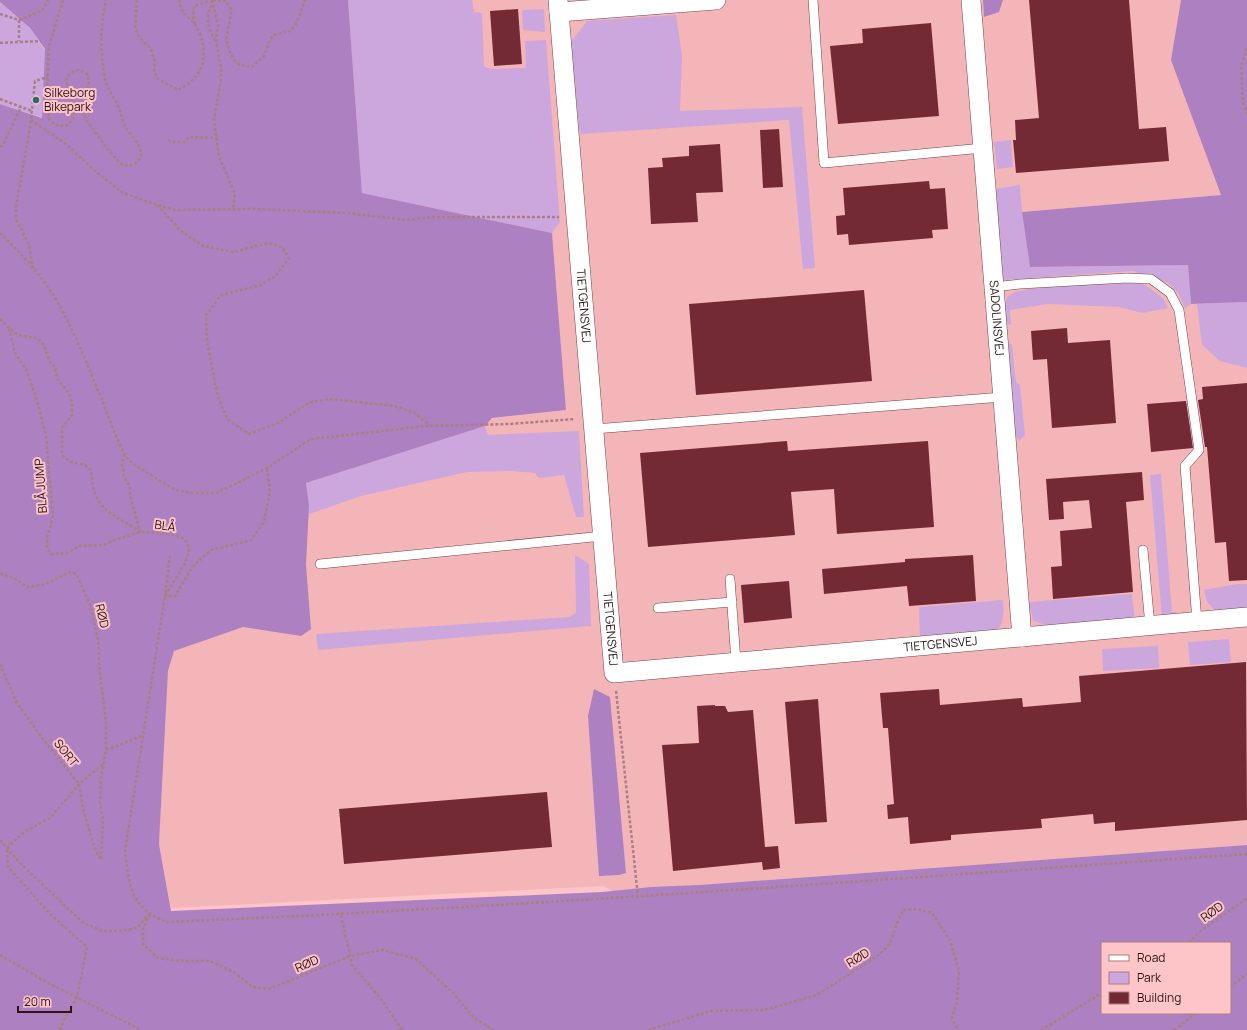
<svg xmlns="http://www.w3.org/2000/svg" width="1247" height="1030" font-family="Manrope,sans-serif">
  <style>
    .built { fill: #f4b5b9 }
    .green { fill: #cca7de }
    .forest { fill: #ad81c1; fill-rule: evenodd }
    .building { fill: #742a34 }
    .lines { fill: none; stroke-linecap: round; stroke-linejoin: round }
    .lane-casing { stroke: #734448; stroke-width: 10 }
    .street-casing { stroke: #734448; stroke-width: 20 }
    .path { stroke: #a97f82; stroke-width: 2.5; stroke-dasharray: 3 2; stroke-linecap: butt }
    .lane { stroke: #fff; stroke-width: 9 }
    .street { stroke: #fff; stroke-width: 19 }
    .poi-dot { fill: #226e6d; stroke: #fec5c9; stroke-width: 1.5 }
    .labels { text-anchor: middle; stroke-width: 4; stroke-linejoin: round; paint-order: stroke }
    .poi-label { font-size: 12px; fill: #281416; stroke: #fec5c9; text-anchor: start }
    .street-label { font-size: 12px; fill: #281416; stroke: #fec5c9 }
  </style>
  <rect width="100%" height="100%" fill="#fec5c9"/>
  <polygon class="built" points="348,0 1181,0 1172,60 1221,195 1022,212 1188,265 1191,304 1247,302 1247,845 699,885 635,903 603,886 171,908 159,844 168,671 210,530 361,433 566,410 552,233 362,193"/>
  <g class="green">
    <polygon points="348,0 472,0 474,12 482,13 484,66 490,69 526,68 525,41 546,40 560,222 552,233 362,193"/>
    <polygon points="0,2 30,28 45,50 43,118 0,104"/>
    <polygon points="544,9 545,32 523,30 522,10"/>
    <polygon points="676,15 682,56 680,111 802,107 815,268 803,269 789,120 580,134 570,43 587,21"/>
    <polygon points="1011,140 1013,167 997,169 994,142"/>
    <polygon points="1020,185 1022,212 1030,267 1188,265 1191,304 1185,308 1178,293 1168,283 1133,271 1005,280 1000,275 994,189"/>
    <polygon points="1131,281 1145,285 1163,298 1168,308 1142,313 1119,307 1048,304 1010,310 1011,325 1004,323 1004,307 1007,297 1015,292 1043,286"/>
    <polygon points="1247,302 1247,368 1220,361 1202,345 1197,304"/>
    <polygon points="1012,344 1016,382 1020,385 1025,435 1020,440 1015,437 1006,345"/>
    <polygon points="485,426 488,435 579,431 584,517 576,517 564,475 539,478 535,473 512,471 467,472 361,496 309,514 306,483"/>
    <polygon points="1161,474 1172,612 1176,612 1177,617 1162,618 1150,475"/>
    <polygon points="575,555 589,564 591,626 318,650 316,634 569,617 576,613"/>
    <polygon points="1237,584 1247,584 1247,608 1215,610 1207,602 1204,590"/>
    <polygon points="1132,594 1135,622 1053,629 1033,620 1028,602"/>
    <path d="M 1003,600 C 1004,612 1004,621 997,631 L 920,638 L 919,607 Z"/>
    <polygon points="1229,639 1231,662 1190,665 1188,642"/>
    <polygon points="1158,646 1159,668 1103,671 1102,649"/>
  </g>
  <g class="forest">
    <path d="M 0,0 L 348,0 L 362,193 L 552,233 L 566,410 L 492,418 L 485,426 L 306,483 L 309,506 L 306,565 L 311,629 L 301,636 L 243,627 L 174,651 L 168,671 L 159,844 L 171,911 L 602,892 L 651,887 L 699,885 L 1247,845 L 1247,1030 L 0,1030 L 0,104 L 42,118 L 45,49 L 30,28 L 0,2 ZM 1102,943 L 1230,943 L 1230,1013 L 1102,1013 Z"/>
    <polygon points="983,0 1003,0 999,12 984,17"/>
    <polygon points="1181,0 1247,0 1247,302 1191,304 1188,265 1030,267 1022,212 1221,195 1171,60"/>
    <polygon points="594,689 610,697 626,873 619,875 599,876 588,716"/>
  </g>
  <g class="building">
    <polygon points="1029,0 1129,0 1139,129 1166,127 1169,161 1016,173 1013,140 1016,140 1015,120 1039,118"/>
    <polygon points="518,9 522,64 494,66 490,11"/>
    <polygon points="931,23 939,116 838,124 830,46 863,43 862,29"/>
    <polygon points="779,129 783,187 763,188 760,130"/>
    <polygon points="720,144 723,192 696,193 698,222 651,224 648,168 663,167 662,158 689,156 689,146"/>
    <polygon points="929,181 930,189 945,188 948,229 932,230 933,238 849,245 848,234 837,235 836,216 845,215 843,188"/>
    <polygon points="864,290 872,381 696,395 689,304"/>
    <polygon points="1067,328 1068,343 1110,340 1116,423 1052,428 1047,359 1033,360 1031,331"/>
    <polygon points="1247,383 1247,580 1229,581 1226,542 1215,543 1207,447 1205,447 1198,400 1203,399 1202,387"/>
    <polygon points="1186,401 1193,448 1151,452 1147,404"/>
    <polygon points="787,441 788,451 928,441 934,527 837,534 834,489 791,492 795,535 648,547 640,453"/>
    <polygon points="1142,472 1144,500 1126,502 1133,592 1053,599 1051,567 1062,566 1060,531 1092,528 1089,500 1063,502 1064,519 1049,520 1046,479"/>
    <polygon points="973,555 976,601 909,606 907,586 824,594 822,569 905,562 905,559"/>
    <polygon points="789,581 792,618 744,623 741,585"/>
    <polygon points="1246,662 1247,820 1115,831 1115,822 1094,824 1093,814 1041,819 1042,828 951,835 951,840 910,844 908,817 888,819 887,805 894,804 888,728 883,728 880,693 939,689 940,705 1022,698 1023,707 1081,702 1079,676"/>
    <polygon points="818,699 827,822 795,824 785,702"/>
    <polygon points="715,705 715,706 725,706 728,712 753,710 765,847 778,846 780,868 763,870 762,862 673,871 662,745 699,743 697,706"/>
    <polygon points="547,792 552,847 344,864 339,809"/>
  </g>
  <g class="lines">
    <defs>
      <g id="lane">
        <polyline points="813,0 824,163 983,148"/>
        <polyline points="994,287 1020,284 1127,278 1151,279 1170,293 1179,310 1199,450 1185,466 1197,622"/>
        <polyline points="594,429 1003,397"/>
        <polyline points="1143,550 1150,626"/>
        <polyline points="320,564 603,536"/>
        <polyline points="730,579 736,662"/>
        <polyline points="658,608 732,602"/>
      </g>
      <g id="street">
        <path id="s1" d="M 558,0 L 614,673 L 1247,617"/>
        <path id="s2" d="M 971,0 L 1022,637"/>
        <polyline points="559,12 716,0"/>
      </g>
    </defs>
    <use href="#lane" class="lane-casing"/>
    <use href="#street" class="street-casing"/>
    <g class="path">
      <path d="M 63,0 L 49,46 L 47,91 L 49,119 L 54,124 L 59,126 L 68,125 L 73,119 L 74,111 L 66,80 C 72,69 78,67 88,75 L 89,83 L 82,109 L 86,120 L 109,151 L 121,164 L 129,166 L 136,163 C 138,161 140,158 141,156 C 143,146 129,134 125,127 C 122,120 121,113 118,106 C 114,97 107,89 105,79 C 100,53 100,26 106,0"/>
      <path d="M 137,0 L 135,28 L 139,37 L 151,49 L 155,62 L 154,71 L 158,79 L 178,90 C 197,79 207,68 203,45 C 202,39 200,31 195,25 C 187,14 182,16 179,0"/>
      <polyline points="212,0 218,25 216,40 221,68 221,80 214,120 219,157 235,193 233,209"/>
      <polyline points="213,0 226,1 231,9 231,15 226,39 230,52 234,60 240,65 252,67 264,56 270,40 274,35 291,31 296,24 305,0"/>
      <path d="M 212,5 C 205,17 208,29 215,40"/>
      <polyline points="0,14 19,20 42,11 48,0"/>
      <polyline points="19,20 19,41"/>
      <polyline points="195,24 193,16 194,6 212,0"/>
      <polyline points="0,43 41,41"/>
      <polyline points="1247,48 1241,66 1243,102 1247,114"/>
      <polyline points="0,99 32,111"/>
      <polyline points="31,120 66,144 95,171 123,193 157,205 175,210 255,209 347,213 406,220 435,217 559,217"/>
      <polyline points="168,140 172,142 185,142 189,137 217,138"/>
      <polyline points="0,147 3,145 21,107"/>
      <polyline points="157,205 180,230 203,246 233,252 269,243 282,247 289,258 276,276 261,285 221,295 206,315 207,341 217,393 227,419 249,434 278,423 310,402 332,399 394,406 413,412 430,425"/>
      <path d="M 0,233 C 20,252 45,279 58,303 C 85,351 102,404 124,454 L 133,464 L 175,490 L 192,493 L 217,493 L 267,468 L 311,439 L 426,426 L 509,424 L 575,419"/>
      <polyline points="33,269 29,245 16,219 16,206 30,128 35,81 48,77"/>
      <path d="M 0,319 L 15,333 L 22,336 L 37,338 L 44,345 L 49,361 L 55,367 L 57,379 L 69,393 L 72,403 L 72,415 L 62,428 L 62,453 L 64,457 L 71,462 L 85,465 L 91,470 C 93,512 111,511 140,532"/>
      <path d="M 9,328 L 15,353 L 27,371 L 37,400 L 46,436 L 53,517 L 47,538 L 47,547 L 51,554 L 67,553 L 79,546 L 103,545 L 115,540 L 140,532 L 160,533 L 175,535 L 184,539 L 188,543 L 189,552 L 185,563 L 165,596 L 125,851 C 128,874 128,898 149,913 C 154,917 161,919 166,922 C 527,907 887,879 1247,854"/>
      <polyline points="124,454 122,463 124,477 130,486 130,495 140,532"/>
      <polyline points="170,555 165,596 175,596 193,566 211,550 251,540 264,522 270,492 267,468"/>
      <polyline points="0,573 17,580 27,587 37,586 46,584 70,572 76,574 90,604 98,640 100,673 106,723 106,749 101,779 100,803 103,820 101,860"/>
      <polyline points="0,664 17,703 42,738 79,784 84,813 96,851 100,859"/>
      <polyline points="616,691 638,897"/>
      <path d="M 106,749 C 118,747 129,740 142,736"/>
      <polyline points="0,840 20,863 82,922 102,931 120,931 137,928 148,915"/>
      <polyline points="150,914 143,929 143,944 158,958 180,961 210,961 235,973 253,987 269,989 350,956 383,950 416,959 452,992 474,1018 493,1030"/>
      <polyline points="341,915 352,965 382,1000 402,1030"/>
      <polyline points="1189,943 1198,933 1247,898"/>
      <polyline points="0,955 50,984 141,1030"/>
      <polyline points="1230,987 1247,974"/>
      <polyline points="60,1030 66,1016 77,998 87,947 51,915 8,867 7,848 24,832 50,818 79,784 103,764"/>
      <polyline points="648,1030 711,1011 764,1010 817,995 879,955 890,944 897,923 903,910 916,909 932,913 950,940 959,972 957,1001 952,1018 958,1030"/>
      <polyline points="1041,1030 1102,993"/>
      <polyline points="1174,1030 1196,1013"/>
    </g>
    <use href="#lane" class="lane"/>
    <use href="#street" class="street"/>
  </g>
  <circle class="poi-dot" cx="36" cy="100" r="4"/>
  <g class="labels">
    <g class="poi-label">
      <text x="44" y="97">Silkeborg<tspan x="44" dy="14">Bikepark</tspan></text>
    </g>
    <g class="street-label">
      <text dy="4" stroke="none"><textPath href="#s1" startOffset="307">TIETGENSVEJ</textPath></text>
      <text dy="4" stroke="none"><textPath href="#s2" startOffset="319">SADOLINSVEJ</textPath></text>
      <text transform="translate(41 486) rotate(-94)" y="4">BLÅ JUMP</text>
      <text transform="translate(165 526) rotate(8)" y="4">BLÅ</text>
      <text transform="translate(102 616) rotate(77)" y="4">RØD</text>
      <text dy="4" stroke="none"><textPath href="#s1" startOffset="631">TIETGENSVEJ</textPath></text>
      <text dy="4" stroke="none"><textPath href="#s1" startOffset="1003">TIETGENSVEJ</textPath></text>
      <text transform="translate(66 753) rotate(51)" y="4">SORT</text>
      <text transform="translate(1212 912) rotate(-36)" y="4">RØD</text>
      <text transform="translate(858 958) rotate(-32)" y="4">RØD</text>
      <text transform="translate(307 964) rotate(-23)" y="4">RØD</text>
    </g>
  </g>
  <rect x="1101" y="942" width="130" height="72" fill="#fec5c9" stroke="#a87e81"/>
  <rect x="1109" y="955" width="20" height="6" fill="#ffffff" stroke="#a87e81"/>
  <text x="1137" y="962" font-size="12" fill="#281416">Road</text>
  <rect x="1109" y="972" width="20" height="12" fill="#cca7de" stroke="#a87e81"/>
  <text x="1137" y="982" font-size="12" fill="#281416">Park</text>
  <rect x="1109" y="992" width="20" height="12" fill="#742a34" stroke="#a87e81"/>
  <text x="1137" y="1002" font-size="12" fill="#281416">Building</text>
  <path d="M18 1006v6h53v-6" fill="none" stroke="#281416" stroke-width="2"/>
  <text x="24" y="1006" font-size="12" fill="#281416" stroke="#fec5c9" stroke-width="3" paint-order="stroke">20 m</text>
</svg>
